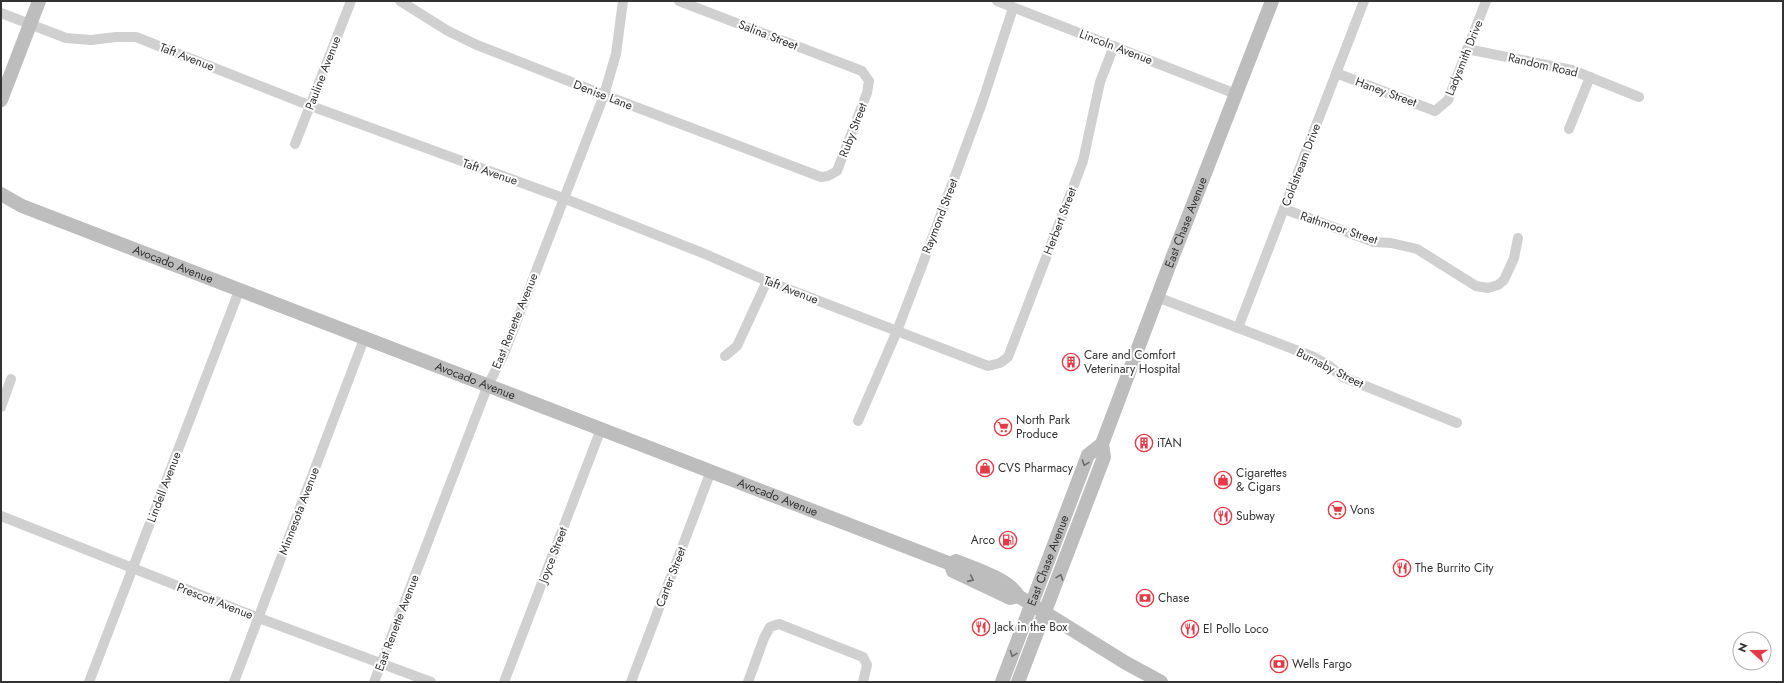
<svg xmlns="http://www.w3.org/2000/svg" width="1784" height="683" font-family="Jost,sans-serif">
  <style>
    .lines { fill: none; stroke-linecap: round; stroke-linejoin: round }
    .minor { stroke: #d0d0d0; stroke-width: 10 }
    .secondary { stroke: #bdbdbd; stroke-width: 14 }
    .oneway { stroke: #6a6a6a }
    .labels { text-anchor: middle; stroke-width: 4; stroke-linejoin: round; paint-order: stroke }
    .street-label { font-size: 12px; fill: #333; stroke: #fff }
    .poi-label { font-size: 12px; fill: #333; stroke: #fff; text-anchor: start }
  </style>
  <rect width="100%" height="100%" fill="#fff"/>
  <g class="lines">
    <g class="minor">
      <polyline points="400,1 448,31 477,45 604,95 821,177 828,176 837,171 867,93 869,81 862,71 679,1"/>
      <polyline points="997,1 1236,94"/>
      <polyline points="1,13 66,38 91,40 116,37 136,37 311,106 563,198 705,254 767,281 988,366 1000,363 1008,357 1083,161 1100,82 1114,46"/>
      <polyline points="1467,49 1572,70 1639,97"/>
      <polyline points="1336,73 1435,111 1448,100 1486,1"/>
      <polyline points="1569,129 1590,77"/>
      <polyline points="295,144 351,1"/>
      <polyline points="1284,209 1374,242 1391,243 1417,249 1476,286 1488,288 1498,285 1504,280 1514,258 1518,238"/>
      <polyline points="1157,297 1314,357 1328,365 1343,377 1457,423"/>
      <polyline points="1238,328 1364,1"/>
      <polyline points="725,356 737,346 767,281"/>
      <polyline points="1,407 11,379"/>
      <polyline points="858,421 897,331 923,263 982,103 1013,8"/>
      <polyline points="1,516 259,618 431,682"/>
      <polyline points="89,682 239,291"/>
      <polyline points="234,682 364,339"/>
      <polyline points="374,682 488,385 504,354 604,95 616,54 623,1"/>
      <polyline points="504,682 601,429"/>
      <polyline points="631,682 711,471"/>
      <polyline points="748,682 764,638 770,627 779,624 863,657 867,665 863,682"/>
    </g>
    <g class="secondary">
      <polyline points="1,100 39,1"/>
      <path id="s1" d="M 1,194 L 22,206 L 951,564 L 956,561 C 973,568 1011,580 1018,596 L 1126,663 L 1161,682"/>
      <polyline points="951,564 953,571 1010,598 1018,596"/>
      <path id="s2" d="M 1002,682 L 1088,455 L 1102,444"/>
      <path id="s3" d="M 1018,682 L 1104,457 L 1102,444 L 1169,266 L 1272,1"/>
    </g>
  </g>
  <defs><path id="oneway-chevron" d="M-2-3.5L2.5 0L-2 3.5" fill="none" stroke-width="1.6" stroke-linecap="round" stroke-linejoin="round"/></defs>
  <g class="oneway">
    <use href="#oneway-chevron" transform="translate(1085 463) rotate(110)"/>
    <use href="#oneway-chevron" transform="translate(1060 577) rotate(-70)"/>
    <use href="#oneway-chevron" transform="translate(971 579) rotate(24)"/>
    <use href="#oneway-chevron" transform="translate(1013 654) rotate(111)"/>
  </g>
  <defs>
    <symbol id="building-ring" viewBox="-11 -11 22 22"><circle r="9.5" fill="#fff" stroke="#e63946" stroke-width="1.5"/><path d="M-4-6H4V6H1V3H-1V6H-4ZM-2.5-4.3h1.7v1.8h-1.7ZM.8-4.3h1.7v1.8H.8ZM-2.5-1h1.7V.8h-1.7ZM.8-1h1.7V.8H.8Z" fill="#e63946"/></symbol>
    <symbol id="supermarket-ring" viewBox="-11 -11 22 22"><circle r="9.5" fill="#fff" stroke="#e63946" stroke-width="1.5"/><path d="M-6-5.5h2.5l.6 2H6L4.5 2H-2.5L-4.4-4H-6ZM-1.5 3.2a1.3 1.3 0 1 0 .1 0ZM3 3.2a1.3 1.3 0 1 0 .1 0Z" fill="#e63946"/></symbol>
    <symbol id="shop-ring" viewBox="-11 -11 22 22"><circle r="9.5" fill="#fff" stroke="#e63946" stroke-width="1.5"/><path d="M-5-2.5h2.3a2.7 3.5 0 0 1 5.4 0H5L5.5 6h-11ZM-1.5-2.5h3a1.5 2.3 0 0 0-3 0Z" fill="#e63946"/></symbol>
    <symbol id="restaurant-ring" viewBox="-11 -11 22 22"><circle r="9.5" fill="#fff" stroke="#e63946" stroke-width="1.5"/><path d="M-5-6h1v4h1v-4h1v4h1v-4h1v5L-1.5 .5V6h-2V.5L-5-1ZM5-6V6H3V1.5H1.5Q1.5-4 5-6Z" fill="#e63946"/></symbol>
    <symbol id="fuel-ring" viewBox="-11 -11 22 22"><circle r="9.5" fill="#fff" stroke="#e63946" stroke-width="1.5"/><path d="M-5.5-6h7V0h2V4h1.3V-2.5L3-4.5l.8-.8L6-3V5H2.5V1h-1V6h-7ZM-4.2-4.7v3.2H.2V-4.7Z" fill="#e63946"/></symbol>
    <symbol id="bank-ring" viewBox="-11 -11 22 22"><circle r="9.5" fill="#fff" stroke="#e63946" stroke-width="1.5"/><path d="M-6-4H6V4H-6ZM0-2.3a2.3 2.3 0 1 0 0 4.6a2.3 2.3 0 1 0 0-4.6Z" fill="#e63946"/></symbol>
  </defs>
  <g fill-rule="evenodd">
    <use href="#building-ring" x="1061" y="352" width="20" height="20"/>
    <use href="#supermarket-ring" x="993" y="417" width="20" height="20"/>
    <use href="#building-ring" x="1134" y="433" width="20" height="20"/>
    <use href="#shop-ring" x="975" y="458" width="20" height="20"/>
    <use href="#shop-ring" x="1213" y="470" width="20" height="20"/>
    <use href="#supermarket-ring" x="1327" y="500" width="20" height="20"/>
    <use href="#restaurant-ring" x="1213" y="506" width="20" height="20"/>
    <use href="#fuel-ring" x="998" y="530" width="20" height="20"/>
    <use href="#restaurant-ring" x="1392" y="558" width="20" height="20"/>
    <use href="#bank-ring" x="1135" y="588" width="20" height="20"/>
    <use href="#restaurant-ring" x="971" y="617" width="20" height="20"/>
    <use href="#restaurant-ring" x="1180" y="619" width="20" height="20"/>
    <use href="#bank-ring" x="1269" y="654" width="20" height="20"/>
  </g>
  <g class="labels">
    <g class="street-label">
      <text transform="translate(768 35) rotate(21)" y="4">Salina Street</text>
      <text transform="translate(1116 47) rotate(21)" y="4">Lincoln Avenue</text>
      <text transform="translate(187 57) rotate(21)" y="4">Taft Avenue</text>
      <text transform="translate(1464 58) rotate(-68)" y="4">Ladysmith Drive</text>
      <text transform="translate(1543 65) rotate(13)" y="4">Random Road</text>
      <text transform="translate(323 73) rotate(-69)" y="4">Pauline Avenue</text>
      <text transform="translate(1386 92) rotate(20)" y="4">Haney Street</text>
      <text transform="translate(603 95) rotate(21)" y="4">Denise Lane</text>
      <text transform="translate(853 130) rotate(-69)" y="4">Ruby Street</text>
      <text transform="translate(1301 165) rotate(-69)" y="4">Coldstream Drive</text>
      <text transform="translate(490 172) rotate(19)" y="4">Taft Avenue</text>
      <text transform="translate(940 216) rotate(-69)" y="4">Raymond Street</text>
      <text transform="translate(1060 221) rotate(-69)" y="4">Herbert Street</text>
      <text dy="4" stroke="none"><textPath href="#s3" startOffset="491">East Chase Avenue</textPath></text>
      <text transform="translate(1339 228) rotate(18)" y="4">Rathmoor Street</text>
      <text dy="4" stroke="none"><textPath href="#s1" startOffset="186">Avocado Avenue</textPath></text>
      <text transform="translate(791 290) rotate(21)" y="4">Taft Avenue</text>
      <text transform="translate(515 321) rotate(-68)" y="4">East Renette Avenue</text>
      <text transform="translate(1330 368) rotate(27)" y="4">Burnaby Street</text>
      <text dy="4" stroke="none"><textPath href="#s1" startOffset="510">Avocado Avenue</textPath></text>
      <text transform="translate(164 487) rotate(-69)" y="4">Lindell Avenue</text>
      <text dy="4" stroke="none"><textPath href="#s1" startOffset="834">Avocado Avenue</textPath></text>
      <text transform="translate(299 511) rotate(-69)" y="4">Minnesota Avenue</text>
      <text transform="translate(553 555) rotate(-69)" y="4">Joyce Street</text>
      <text dy="4" stroke="none"><textPath href="#s2" startOffset="130">East Chase Avenue</textPath></text>
      <text transform="translate(671 577) rotate(-69)" y="4">Carter Street</text>
      <text transform="translate(215 601) rotate(21)" y="4">Prescott Avenue</text>
      <text transform="translate(397 623) rotate(-69)" y="4">East Renette Avenue</text>
    </g>
    <g class="poi-label">
      <text x="1084" y="359">Care and Comfort<tspan x="1084" dy="14">Veterinary Hospital</tspan></text>
      <text x="1016" y="424">North Park<tspan x="1016" dy="14">Produce</tspan></text>
      <text x="1157" y="447">iTAN</text>
      <text x="998" y="472">CVS Pharmacy</text>
      <text x="1236" y="477">Cigarettes<tspan x="1236" dy="14">&amp; Cigars</tspan></text>
      <text x="1350" y="514">Vons</text>
      <text x="1236" y="520">Subway</text>
      <text x="995" y="544" text-anchor="end">Arco</text>
      <text x="1415" y="572">The Burrito City</text>
      <text x="1158" y="602">Chase</text>
      <text x="994" y="631">Jack in the Box</text>
      <text x="1203" y="633">El Pollo Loco</text>
      <text x="1292" y="668">Wells Fargo</text>
    </g>
  </g>
  <rect width="1784" height="683" fill="none" stroke="#333333" stroke-width="4"/>
  <g transform="translate(1752 651) rotate(291)"><circle r="19" fill="#ffffff" stroke="#adadad"/>
  <path d="M0-3L7 15L0 10L-7 15Z" fill="#e63946"/>
  <text y="-6" font-size="11" font-weight="bold" text-anchor="middle" fill="#333333">N</text>
  </g>
</svg>
